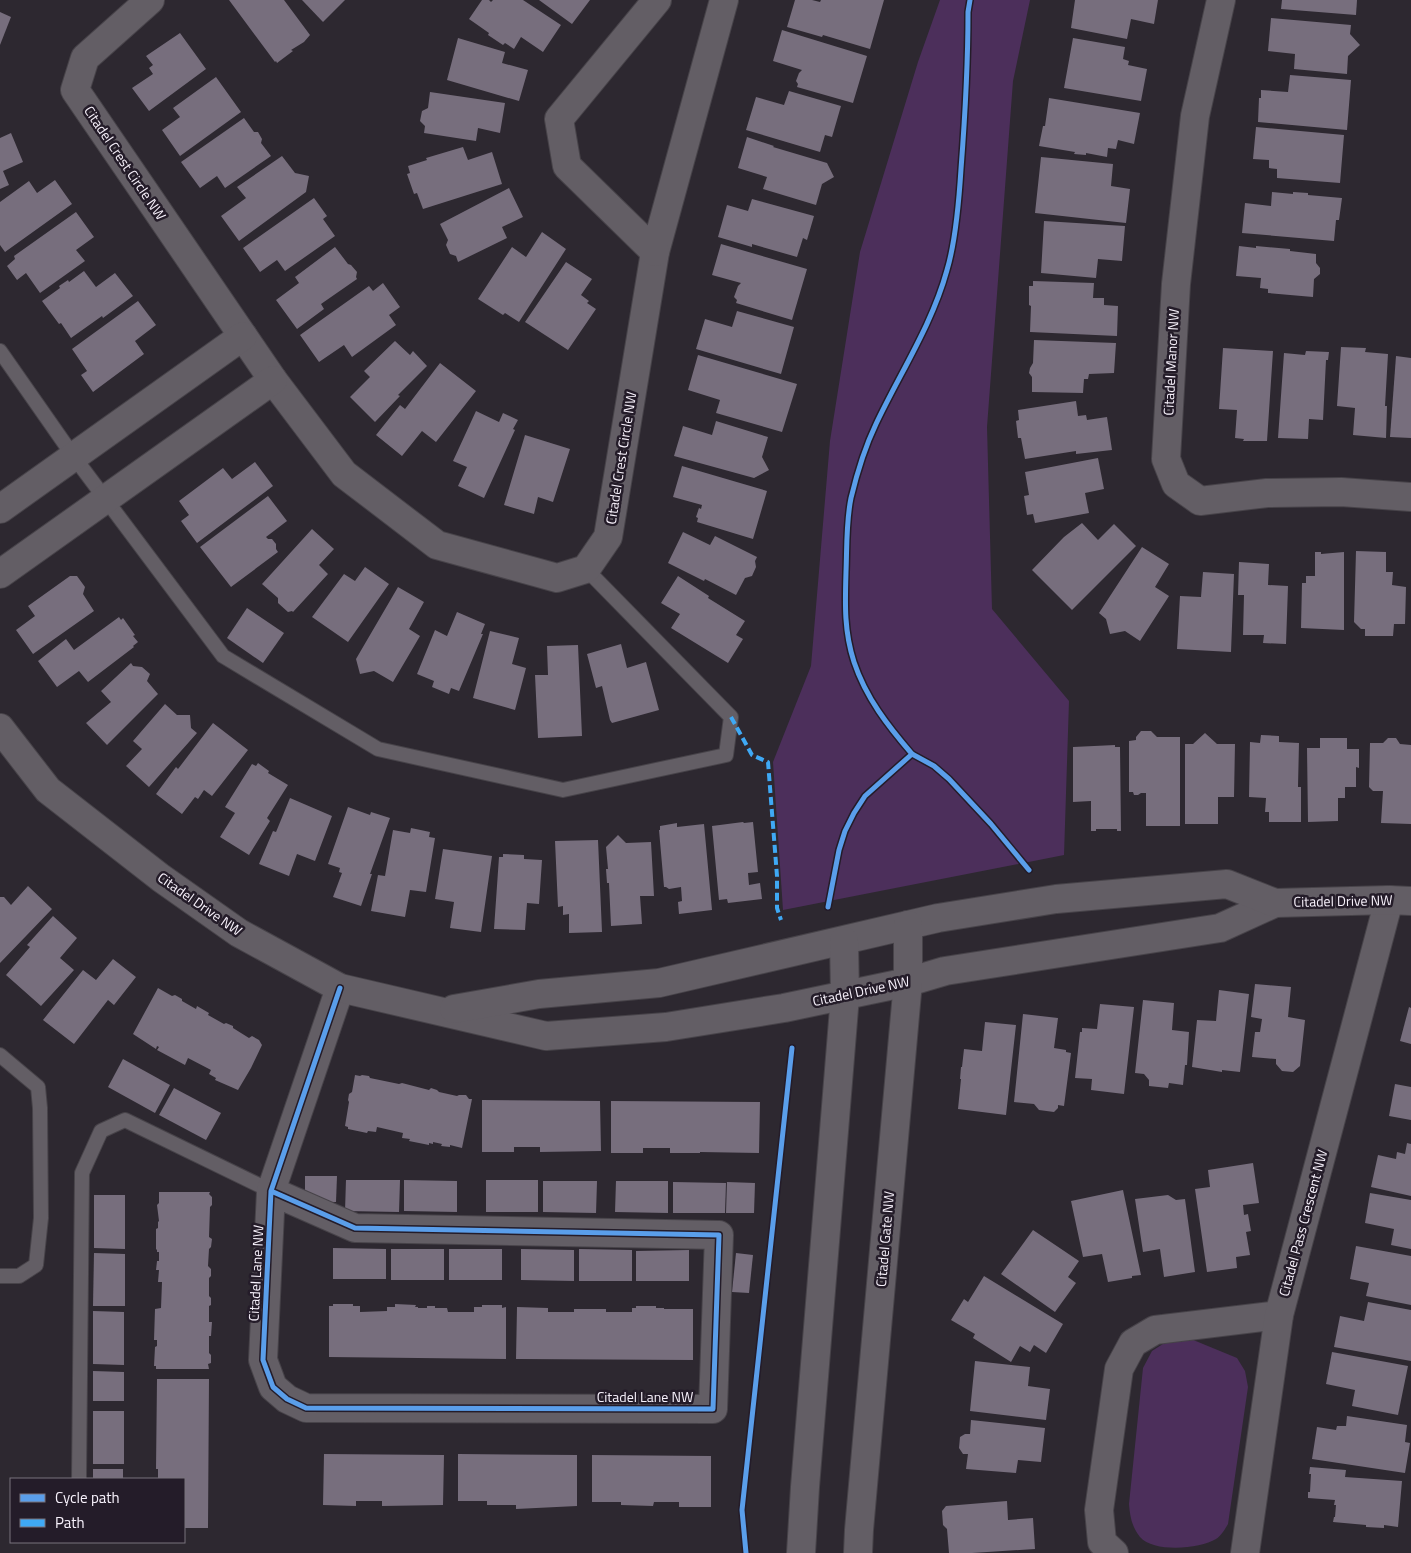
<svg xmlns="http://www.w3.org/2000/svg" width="1411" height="1553" font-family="'Titillium Web',sans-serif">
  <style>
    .green { fill: #4c2f5b }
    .building { fill: #776e7d }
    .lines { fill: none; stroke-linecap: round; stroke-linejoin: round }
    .lane-casing { stroke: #474349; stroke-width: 16 }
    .street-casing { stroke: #474349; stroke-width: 30 }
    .secondary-casing { stroke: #474349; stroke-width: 30 }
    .lane { stroke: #635e65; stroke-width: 14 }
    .street { stroke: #635e65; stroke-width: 28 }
    .secondary { stroke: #635e65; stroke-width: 28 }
    .quiet { stroke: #3fa9f5; stroke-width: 4; stroke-dasharray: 8 4; stroke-linecap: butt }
    .cycleway-casing { stroke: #241c29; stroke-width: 8 }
    .cycleway { stroke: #5a9eea; stroke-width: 5 }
    .labels { text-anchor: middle; stroke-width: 5; stroke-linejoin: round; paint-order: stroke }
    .street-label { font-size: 14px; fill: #f8f2fc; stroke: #241c29 }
  </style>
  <rect width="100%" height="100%" fill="#2d2830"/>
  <g class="green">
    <polygon points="940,0 1030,0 1013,81 987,427 992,609 1069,701 1064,855 783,910 773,762 811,666 830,441 860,252 918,62"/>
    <path d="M 1186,1337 L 1237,1358 L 1245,1371 L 1248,1387 L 1228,1524 C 1225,1529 1221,1536 1216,1539 C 1200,1549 1154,1553 1140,1537 C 1132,1527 1130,1517 1129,1504 L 1143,1368 L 1152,1351 L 1166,1342 Z"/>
  </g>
  <g class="building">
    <polygon points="229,0 284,0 310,35 304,42 291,50 293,51 277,63 276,61 275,62"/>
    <polygon points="302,0 345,0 323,22"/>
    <polygon points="482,0 489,0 491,2 493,0 523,0 561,25 543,52 521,37 514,49 505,43 503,45 488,35 489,33 469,19"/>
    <polygon points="539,0 590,0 572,24"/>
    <polygon points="795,0 812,0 820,2 821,0 884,0 870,49 823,35 822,37 787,27"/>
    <polygon points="1075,0 1158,0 1154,24 1131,19 1127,39 1071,28"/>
    <polygon points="1282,0 1357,0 1356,15 1281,9"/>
    <polygon points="0,12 11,17 0,45"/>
    <polygon points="1271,18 1351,25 1350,34 1360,45 1348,56 1347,74 1294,69 1295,54 1268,51"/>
    <polygon points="782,30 867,56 853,103 797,87 798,84 796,81 799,73 802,70 773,61"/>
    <polygon points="180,33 206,69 149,111 132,88 153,74 149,68 153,65 146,56"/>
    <polygon points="458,38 505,52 502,63 528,70 519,101 447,80"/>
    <polygon points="1073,38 1125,47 1123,59 1129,61 1128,65 1147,69 1141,101 1064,88"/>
    <polygon points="1290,75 1351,80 1347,130 1258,122 1259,98 1261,98 1261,90 1288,92"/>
    <polygon points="216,77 241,112 180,156 162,130 180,117 173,108"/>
    <polygon points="789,91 841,106 832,137 825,135 820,152 746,130 756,97 784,105"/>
    <polygon points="430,92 505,103 500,133 478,128 476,141 424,133 425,126 420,121 422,111 428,108"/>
    <polygon points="1049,98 1140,113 1134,144 1118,140 1116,149 1108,148 1107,157 1086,153 1086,155 1074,154 1075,152 1039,146 1043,126 1045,126"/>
    <polygon points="244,118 254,132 258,132 262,139 261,143 271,156 225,188 217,176 200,188 181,162"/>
    <polygon points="1256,127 1344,135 1340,183 1277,178 1277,169 1269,168 1269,160 1253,159"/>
    <polygon points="11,133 23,162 3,171 9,185 0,189 0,138"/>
    <polygon points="747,137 774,146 773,147 827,163 834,177 822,184 816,205 763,189 767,177 738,168"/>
    <polygon points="463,147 468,160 492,152 502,184 423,209 417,193 414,194 407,174 410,173 408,166 427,160 426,158"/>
    <polygon points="282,156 295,173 309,176 306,192 239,241 221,216 246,198 237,187"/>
    <polygon points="1041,157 1113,164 1111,186 1130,189 1126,223 1035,213"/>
    <polygon points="55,180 72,204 5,252 0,245 0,202 29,181 37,193"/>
    <polygon points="509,188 523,217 502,227 507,238 458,262 456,256 450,254 446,245 448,240 440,224"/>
    <polygon points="1272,192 1293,194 1293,192 1308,193 1308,195 1342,198 1339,220 1336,220 1334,241 1242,233 1245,203 1271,206"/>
    <polygon points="314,198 327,216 323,219 335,236 285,271 277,260 260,272 243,248"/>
    <polygon points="752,199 814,216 807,240 803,238 797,257 752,244 752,247 718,237 727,205 748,211"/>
    <polygon points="76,212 94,237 76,250 85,261 40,293 26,273 17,280 7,266 15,259 14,256"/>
    <polygon points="1044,221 1125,226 1122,261 1098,259 1096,278 1041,273"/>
    <polygon points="542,232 566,249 519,322 505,313 503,315 478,299 512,247 526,257"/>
    <polygon points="721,244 807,269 792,320 736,303 737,300 734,297 738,286 741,283 712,275"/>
    <polygon points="1239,246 1256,248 1256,246 1290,249 1290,251 1316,254 1316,263 1320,268 1320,274 1314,279 1313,297 1268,293 1268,289 1260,288 1261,278 1236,276"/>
    <polygon points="335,247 348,264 351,265 357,272 356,277 357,279 321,304 324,309 297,329 276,300 299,283 295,277"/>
    <polygon points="566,262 592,279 581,295 589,301 587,303 596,309 568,350 525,322"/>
    <polygon points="84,271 96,287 115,273 133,296 103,318 102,316 71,338 61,323 59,324 42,301 60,288 59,286 68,280 69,282"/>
    <polygon points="1033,281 1094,283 1093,298 1104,298 1104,305 1118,306 1117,336 1030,332 1031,306 1029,305 1029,286 1033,286"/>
    <polygon points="383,283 400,307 389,315 396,325 352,357 344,345 319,362 300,335 369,286 373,291"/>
    <polygon points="138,301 156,325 135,341 144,354 93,392 81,375 87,371 72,349"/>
    <polygon points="737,311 794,327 781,374 696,349 705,319 732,327"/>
    <polygon points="1034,340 1116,343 1114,373 1089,374 1088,379 1084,379 1083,393 1032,392 1032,377 1029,373 1030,368 1033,363"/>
    <polygon points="395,341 410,355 413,351 427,366 398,395 400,396 375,422 350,397 370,377 364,371"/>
    <polygon points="1341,347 1366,348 1365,352 1388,354 1385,406 1387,406 1386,438 1353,435 1355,408 1337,406"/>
    <polygon points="1223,348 1273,351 1267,441 1243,441 1244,439 1235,438 1237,410 1219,409"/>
    <polygon points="1306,351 1329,352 1328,360 1326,360 1323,420 1309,419 1308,439 1278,438 1284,353 1305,355"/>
    <polygon points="698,355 797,384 782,432 716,413 720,400 688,390"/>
    <polygon points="1396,356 1411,358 1411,438 1390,437"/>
    <polygon points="440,363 476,391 436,442 422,431 402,456 376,435 400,405 405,409"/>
    <polygon points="1076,401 1078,416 1086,415 1087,420 1107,417 1112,450 1076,454 1076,451 1025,459 1021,438 1018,438 1016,421 1019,420 1018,410"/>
    <polygon points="476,411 499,422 503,413 518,420 513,429 515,430 484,498 458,486 467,467 453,461"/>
    <polygon points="716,421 768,437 762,457 769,470 754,478 674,456 683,426 712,435"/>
    <polygon points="525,435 570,449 553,502 538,497 534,514 504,505"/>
    <polygon points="1098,458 1104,489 1085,493 1089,513 1035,523 1033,514 1027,515 1024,496 1029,495 1025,472"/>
    <polygon points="255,462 273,486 197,543 181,521 189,515 179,501 223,468 232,479"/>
    <polygon points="682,466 767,491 753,539 697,522 698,518 696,517 699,508 701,509 702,505 673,497"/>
    <polygon points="268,496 287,521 266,537 268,539 272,539 276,544 276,549 278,552 231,587 200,547"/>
    <polygon points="1082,523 1098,540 1114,524 1136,546 1072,610 1032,570 1064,537"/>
    <polygon points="312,529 334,549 319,565 328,574 293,612 292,611 288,612 278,603 278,598 262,584"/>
    <polygon points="683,532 710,545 715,536 757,557 755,561 756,567 752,576 745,578 736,595 705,579 704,581 668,563"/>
    <polygon points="1142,547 1169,564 1155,587 1169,596 1140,641 1125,631 1110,634 1106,619 1099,613"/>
    <polygon points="1356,551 1386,552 1386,572 1393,572 1392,585 1406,587 1405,624 1394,624 1393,636 1365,636 1365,629 1361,629 1354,622"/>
    <polygon points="1315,552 1321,552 1321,554 1344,552 1344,630 1301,628 1302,583 1306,583 1306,576 1315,576"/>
    <polygon points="1239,562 1269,564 1268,585 1288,586 1286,644 1263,643 1264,635 1243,635 1244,595 1238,595"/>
    <polygon points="365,567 389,584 348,642 312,617 344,574 355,581"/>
    <polygon points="1203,572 1234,574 1231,652 1177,649 1180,596 1201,597"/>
    <polygon points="70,576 77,576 85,587 83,594 94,611 33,654 16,630 35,616 28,606"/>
    <polygon points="678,576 709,596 708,598 745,621 736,635 743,639 728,663 671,628 680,614 661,603"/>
    <polygon points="398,587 424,602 409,629 420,636 393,682 374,671 360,674 356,659"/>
    <polygon points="247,608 284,633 263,663 227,638"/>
    <polygon points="457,612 485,624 481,634 483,634 459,691 451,688 449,694 432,687 434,681 417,674 435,630 447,636"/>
    <polygon points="119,617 121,620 123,618 135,635 133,636 138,642 133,646 134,647 88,682 79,671 57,687 38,661 66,639 74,650"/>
    <polygon points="490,631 519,638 512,664 526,668 515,710 473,698"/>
    <polygon points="621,644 627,668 646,662 659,710 612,723 610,720 602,686 596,688 587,654"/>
    <polygon points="578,645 582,736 538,738 535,675 548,675 547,646"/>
    <polygon points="131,663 133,666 142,667 150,674 147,681 158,694 107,745 86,723 111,702 101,691"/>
    <polygon points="165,704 177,715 190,715 191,728 197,733 149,787 126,766 142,749 133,741"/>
    <polygon points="213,723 248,750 212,796 204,790 198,799 195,797 182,814 156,794 176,767 178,769"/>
    <polygon points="1141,731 1151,731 1157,737 1180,737 1180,826 1146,826 1146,793 1141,793 1138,795 1134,795 1133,792 1129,792 1129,741 1136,740 1136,737"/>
    <polygon points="1205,733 1217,744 1235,744 1234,797 1218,797 1218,824 1185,824 1185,744 1193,744"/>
    <polygon points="1261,735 1279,736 1279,742 1299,743 1298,787 1301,787 1301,822 1269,822 1269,812 1265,812 1266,798 1249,797 1250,742 1260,743"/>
    <polygon points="1320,738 1347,738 1347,749 1359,749 1359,768 1356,767 1356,787 1345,787 1345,798 1338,798 1338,821 1308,822 1307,748 1320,748"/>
    <polygon points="1388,738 1396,738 1400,744 1411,745 1411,824 1381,823 1383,791 1373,791 1369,787 1370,743 1383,743"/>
    <polygon points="1115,745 1115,747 1120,747 1121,831 1117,831 1117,829 1096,829 1096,831 1091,831 1091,801 1073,802 1073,747"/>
    <polygon points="258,763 269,771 268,773 288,785 267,818 270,821 249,855 220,837 235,813 225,807 252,764 256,766"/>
    <polygon points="290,798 332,816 315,861 297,854 289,876 259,864 273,831 276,832"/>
    <polygon points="348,807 370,815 371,812 390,818 370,874 372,874 361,906 333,897 342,873 339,872 340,868 328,864"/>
    <polygon points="743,822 744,823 753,822 758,872 748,873 749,885 760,883 762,899 728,903 727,899 719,900 712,826"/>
    <polygon points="677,823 677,827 704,824 712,910 679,914 678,902 682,901 681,887 669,889 666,887 664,887 659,830 660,830 660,826"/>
    <polygon points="411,828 430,832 429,837 435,838 426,892 410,890 405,917 371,911 378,875 385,876 393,830 410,833"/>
    <polygon points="618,835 626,843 651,842 654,896 640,896 642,924 611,926 609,883 607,883 606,869 608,869 606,847"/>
    <polygon points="598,840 602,932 569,933 569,914 563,915 563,906 558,907 555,841"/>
    <polygon points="443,849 492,856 481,932 450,928 454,902 435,899"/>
    <polygon points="503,854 524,855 524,859 542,860 539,904 527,903 525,930 494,929 499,857 503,857"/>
    <polygon points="28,886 52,909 0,963 0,897 4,897 11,905"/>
    <polygon points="53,916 77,938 60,958 74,970 41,1006 6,975 30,947 27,945"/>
    <polygon points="113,959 136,977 114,1005 108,1000 74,1044 43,1020 83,970 96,980"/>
    <polygon points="1255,984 1291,987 1288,1017 1305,1020 1300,1066 1293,1072 1282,1071 1276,1064 1276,1059 1252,1057 1255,1032 1260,1032 1262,1019 1251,1017"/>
    <polygon points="158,988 172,996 175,995 182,999 182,1001 196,1009 197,1006 209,1013 208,1015 224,1024 226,1023 233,1026 233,1028 249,1038 252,1036 259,1040 262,1045 251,1068 238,1090 215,1080 216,1078 209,1074 211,1070 188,1058 185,1065 157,1050 159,1047 157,1046 156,1049 133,1034"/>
    <polygon points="1219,990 1249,994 1240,1072 1222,1070 1222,1072 1192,1067 1197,1020 1216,1021"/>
    <polygon points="1143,1000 1174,1003 1172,1030 1189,1032 1187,1065 1185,1065 1183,1085 1169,1083 1168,1088 1149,1086 1149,1080 1144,1074 1135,1073"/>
    <polygon points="1100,1004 1134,1007 1124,1094 1091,1090 1092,1079 1075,1078 1080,1032 1082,1032 1082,1028 1097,1029"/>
    <polygon points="1409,1007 1411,1008 1411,1044 1400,1041"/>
    <polygon points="1023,1014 1058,1018 1054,1048 1066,1050 1066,1052 1071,1053 1064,1106 1058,1105 1058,1108 1054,1112 1039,1110 1034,1104 1014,1102"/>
    <polygon points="985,1022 1016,1025 1006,1115 958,1109 961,1079 960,1079 961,1067 962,1067 964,1049 982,1051"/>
    <polygon points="123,1059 170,1085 155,1113 108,1087"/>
    <polygon points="355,1075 360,1076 362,1075 369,1076 370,1078 399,1084 402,1083 429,1090 431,1088 437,1090 439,1092 457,1096 459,1095 466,1095 469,1099 472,1099 462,1148 450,1145 450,1147 441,1146 442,1144 433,1142 433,1144 429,1143 429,1145 409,1141 410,1139 402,1138 403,1133 377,1127 376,1132 368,1131 367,1133 348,1129 348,1127 345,1126 349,1102 348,1100 349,1094 352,1092"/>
    <polygon points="1395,1084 1411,1087 1411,1120 1389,1116"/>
    <polygon points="174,1088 221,1113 206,1140 159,1115"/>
    <polygon points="482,1100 600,1101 601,1151 540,1152 540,1147 514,1147 514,1152 482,1152"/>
    <polygon points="611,1101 760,1102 759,1153 700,1152 700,1153 670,1153 670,1148 643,1148 643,1153 611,1153"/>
    <polygon points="1407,1143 1411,1144 1411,1196 1371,1187 1378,1155 1396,1159 1397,1152 1405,1154"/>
    <polygon points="1253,1163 1259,1203 1243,1205 1244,1215 1248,1214 1251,1231 1246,1232 1250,1255 1236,1257 1237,1268 1207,1272 1195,1189 1210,1187 1208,1170"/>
    <polygon points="305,1176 337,1176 336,1202 305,1202"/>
    <polygon points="346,1180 400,1180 399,1212 345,1211"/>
    <polygon points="404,1180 457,1181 457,1212 404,1211"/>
    <rect x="486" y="1180" width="52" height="32"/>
    <polygon points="543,1181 597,1181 596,1213 543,1212"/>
    <polygon points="616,1181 668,1181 668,1213 615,1212"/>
    <polygon points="673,1182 726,1183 725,1213 673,1213"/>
    <polygon points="727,1182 755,1183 754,1213 726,1213"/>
    <polygon points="1123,1190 1141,1275 1132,1276 1132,1278 1108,1282 1102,1254 1083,1257 1071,1201"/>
    <polygon points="159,1192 210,1192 209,1194 212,1197 212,1205 210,1207 209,1237 212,1239 211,1247 209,1249 208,1266 211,1269 211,1276 209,1278 209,1296 211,1298 211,1305 209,1306 209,1322 212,1322 211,1336 209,1336 209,1353 211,1355 211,1363 208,1364 209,1369 156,1369 156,1366 154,1366 155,1347 157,1346 157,1340 154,1340 155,1309 161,1308 162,1282 158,1282 159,1270 156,1270 157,1261 159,1261 159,1252 157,1252 157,1250 156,1249 156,1229 158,1228 158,1222 159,1221 157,1205 159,1203"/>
    <polygon points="1370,1193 1411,1200 1411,1249 1391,1245 1394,1229 1365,1223"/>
    <polygon points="94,1195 125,1195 125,1249 94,1248"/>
    <polygon points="1168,1195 1176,1200 1185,1199 1195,1272 1164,1277 1160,1249 1143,1252 1135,1199"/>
    <polygon points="1033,1230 1079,1261 1068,1277 1076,1283 1055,1312 1001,1274"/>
    <polygon points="1356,1246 1411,1256 1411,1305 1366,1296 1369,1283 1350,1279"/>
    <polygon points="333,1248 386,1249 386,1279 333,1279"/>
    <rect x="391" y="1249" width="53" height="31"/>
    <rect x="449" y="1249" width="53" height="31"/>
    <polygon points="521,1249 574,1250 574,1281 521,1280"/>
    <polygon points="579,1249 632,1250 632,1281 579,1281"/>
    <polygon points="689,1250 689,1281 636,1281 636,1251"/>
    <polygon points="94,1253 125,1254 125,1306 93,1306"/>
    <polygon points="736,1253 753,1255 749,1293 732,1292"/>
    <polygon points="984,1276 1063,1324 1046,1353 1034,1345 1030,1352 1020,1346 1011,1362 973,1338 975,1334 951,1320 964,1299 968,1302"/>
    <polygon points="1368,1302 1411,1310 1411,1361 1334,1347 1340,1316 1364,1321"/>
    <polygon points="333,1304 353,1304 353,1306 360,1306 360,1312 387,1311 387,1307 395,1307 395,1304 416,1305 415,1307 418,1307 418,1308 427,1308 427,1306 435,1306 435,1308 447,1308 448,1312 474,1312 474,1307 482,1307 482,1305 502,1305 502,1308 506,1307 506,1359 329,1357 329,1306 333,1306"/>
    <polygon points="636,1306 656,1306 656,1308 664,1308 664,1309 693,1309 693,1360 516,1359 517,1307 548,1308 548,1312 574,1312 574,1309 606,1309 606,1312 632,1312 632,1308 636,1308"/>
    <polygon points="93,1311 124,1312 124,1365 93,1364"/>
    <polygon points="1332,1352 1408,1366 1398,1415 1352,1406 1355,1390 1326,1384"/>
    <polygon points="975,1361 1030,1367 1028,1386 1050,1389 1046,1420 970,1411"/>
    <polygon points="93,1371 124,1372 124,1401 93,1401"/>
    <polygon points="157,1379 209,1379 208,1528 184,1528 184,1479 158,1479 158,1469 156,1469"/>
    <rect x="93" y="1411" width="31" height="53"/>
    <polygon points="1347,1416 1407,1425 1405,1442 1410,1443 1405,1473 1312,1459 1317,1427 1336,1430 1337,1426 1346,1426"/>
    <polygon points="971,1420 1045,1428 1041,1462 1018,1460 1016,1473 966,1469 968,1454 963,1454 959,1448 960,1437 965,1434 970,1434"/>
    <polygon points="324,1454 444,1455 443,1505 382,1506 382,1501 356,1501 356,1506 323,1505"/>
    <polygon points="458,1454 577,1455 577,1506 516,1509 516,1505 487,1505 487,1501 458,1501"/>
    <polygon points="592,1455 711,1456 711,1507 679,1507 679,1502 654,1502 653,1506 621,1505 621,1502 592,1502"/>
    <polygon points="1310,1467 1346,1470 1345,1477 1402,1481 1398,1527 1384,1525 1384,1528 1366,1527 1366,1525 1333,1522 1334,1517 1335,1517 1336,1505 1334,1505 1335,1500 1308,1498 1308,1492 1310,1492 1311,1474 1309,1474"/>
    <rect x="93" y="1469" width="30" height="10"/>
    <polygon points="1007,1501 1008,1520 1033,1518 1035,1549 972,1553 949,1553 947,1529 943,1525 942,1511 946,1506"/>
  </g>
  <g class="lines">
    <defs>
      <g id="lane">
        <polyline points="0,351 74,457 223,656 378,749 563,790 726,755 731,717 586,569"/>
        <polyline points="0,1055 38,1087 40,1108 41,1218 36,1265 19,1276 0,1276"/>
        <polyline points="79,1479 82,1173 101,1131 125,1120 271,1191"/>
      </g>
      <g id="street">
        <polyline points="150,0 85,58 75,90 273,380 344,474 437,545 557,578 586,569 608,537 655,252 724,0"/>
        <polyline points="1221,0 1195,116 1176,284 1166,459 1176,484 1200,501 1267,493 1341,492 1411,497"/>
        <polyline points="655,252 567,166 559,119 657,0"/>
        <polyline points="0,509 243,336"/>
        <polyline points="0,574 273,380"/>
        <polyline points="271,1191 355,1228 719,1235 713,1409 306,1408 287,1399 273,1387 263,1360 271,1191 340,988"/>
        <polyline points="1114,1553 1102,1542 1099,1510 1119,1369 1133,1343 1155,1330 1279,1315"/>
        <polyline points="1245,1553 1279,1315 1389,900"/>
      </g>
      <g id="secondary">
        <polyline points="0,728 48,790 161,878 239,933 340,988 546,1036 666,1027 784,1008 908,982 945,971 1220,928 1275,903"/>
        <polyline points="454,1009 539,994 659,983 938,918 1056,899 1227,884 1275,903 1389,900 1411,901"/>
        <polyline points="801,1553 805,1487 845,996 844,941"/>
        <polyline points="858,1553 859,1530 905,1015 908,982 908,925"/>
      </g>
    </defs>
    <use href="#lane" class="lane-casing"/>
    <use href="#street" class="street-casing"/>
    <use href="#secondary" class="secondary-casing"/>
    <use href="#lane" class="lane"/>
    <use href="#street" class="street"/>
    <use href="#secondary" class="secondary"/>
    <polyline class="quiet" points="731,717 752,755 768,762 777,876 777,908 781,920"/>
    <defs>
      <g id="cycleway">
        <polyline points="912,754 934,766 949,779 991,824 1029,870"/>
        <path d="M 828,907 L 839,850 L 845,831 L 854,813 L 865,796 L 912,754 C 888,726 866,698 854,662 C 844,631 845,604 846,572 C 847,548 846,522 851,498 C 857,473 865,447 876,424 C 900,373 932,325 947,270 C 956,240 959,201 961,169 C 965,117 968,65 968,12 L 970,0"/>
        <polyline points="271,1191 355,1228 719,1235 713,1409 306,1408 287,1399 273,1387 263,1360 271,1191 340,988"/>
        <polyline points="746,1553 742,1510 792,1048"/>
      </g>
    </defs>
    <use href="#cycleway" class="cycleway-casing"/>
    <use href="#cycleway" class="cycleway"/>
  </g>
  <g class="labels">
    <g class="street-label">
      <text transform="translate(125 163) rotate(56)" y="5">Citadel Crest Circle NW</text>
      <text transform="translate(1171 362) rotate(-87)" y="5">Citadel Manor NW</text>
      <text transform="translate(621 458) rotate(-81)" y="5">Citadel Crest Circle NW</text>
      <text transform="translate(1343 901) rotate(-1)" y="5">Citadel Drive NW</text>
      <text transform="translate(200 904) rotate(35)" y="5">Citadel Drive NW</text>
      <text transform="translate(861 991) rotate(-12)" y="5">Citadel Drive NW</text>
      <text transform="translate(1303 1223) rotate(-75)" y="5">Citadel Pass Crescent NW</text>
      <text transform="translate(885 1239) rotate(-85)" y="5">Citadel Gate NW</text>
      <text transform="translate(256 1273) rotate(-87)" y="5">Citadel Lane NW</text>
      <text x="645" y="1402">Citadel Lane NW</text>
    </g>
  </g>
  <rect x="10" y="1478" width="175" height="65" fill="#241c29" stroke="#79727d"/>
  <rect x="20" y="1494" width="25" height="8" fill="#5a9eea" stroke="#79727d"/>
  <text x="55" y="1503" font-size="15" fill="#f8f2fc">Cycle path</text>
  <rect x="20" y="1519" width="25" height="8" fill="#3fa9f5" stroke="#79727d"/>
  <text x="55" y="1528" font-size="15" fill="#f8f2fc">Path</text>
</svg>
